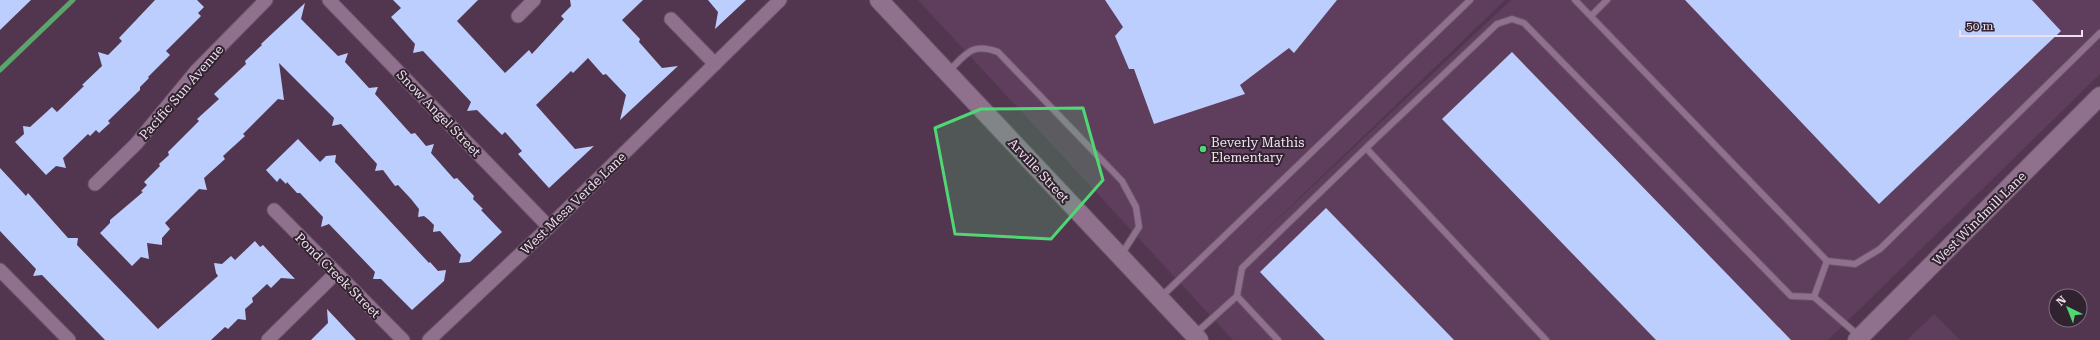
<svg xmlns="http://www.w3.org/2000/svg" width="2100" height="340" font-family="'Roboto Serif',serif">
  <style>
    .built { fill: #5f3d5c }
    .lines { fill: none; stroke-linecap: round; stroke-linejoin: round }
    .stream { stroke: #5ba56a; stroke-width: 5 }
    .building { fill: #bccefd }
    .lane-casing { stroke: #6b5369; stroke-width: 8 }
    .street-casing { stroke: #6b5369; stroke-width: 15 }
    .secondary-casing { stroke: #6b5369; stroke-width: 20 }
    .lane { stroke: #8f718d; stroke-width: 6 }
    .street { stroke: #8f718d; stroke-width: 13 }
    .secondary { stroke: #8f718d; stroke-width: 18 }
    .marked { fill: #51d674; fill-opacity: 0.2; stroke: #51d674; stroke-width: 3; stroke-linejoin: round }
    .poi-dot { fill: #51d674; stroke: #30232f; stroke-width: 1.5 }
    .labels { text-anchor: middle; stroke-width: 4; stroke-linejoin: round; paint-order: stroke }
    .street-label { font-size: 13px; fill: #f0dfef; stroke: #30232f }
    .poi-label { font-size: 13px; fill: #f0dfef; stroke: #30232f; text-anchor: start }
  </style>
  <rect width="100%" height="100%" fill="#523650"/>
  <g class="built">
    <polygon points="918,0 1505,0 1244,251 1511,0 2100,0 2100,74 1828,340 1233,340"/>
    <polygon points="1934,314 1960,340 1907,340"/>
  </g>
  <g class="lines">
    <polyline class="stream" points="0,70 73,0"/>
  </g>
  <g class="building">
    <polygon points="0,0 31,0 0,30"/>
    <polygon points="155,0 197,0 204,7 198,13 201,16 166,51 170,55 148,77 149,78 140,87 140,90 108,121 110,123 99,133 96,130 90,136 88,134 63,158 66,168 56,166 46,175 15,142 24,134 23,126 30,127 52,107 57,112 84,86 82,85 102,66 98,52 108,55 122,41 119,38"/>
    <polygon points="393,0 478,0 457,21 505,73 529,50 532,54 564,19 561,16 571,6 570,0 643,0 622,20 640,39 639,42 662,68 678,66 620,120 626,95 606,74 603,75 588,58 573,73 571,71 536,105 575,149 594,146 549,188 518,154 522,151 505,132 502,135 477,110 467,111 471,102 423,51 413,53 415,44 391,17 401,8"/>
    <polygon points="708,0 746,0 715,29 718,12"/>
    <polygon points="1105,0 1337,0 1294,53 1289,48 1240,85 1245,94 1154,124 1134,69 1129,69 1115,36 1123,27"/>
    <polygon points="1685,0 2032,0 2061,31 1879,204"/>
    <polygon points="305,3 301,19 338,56 348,53 345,62 369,88 378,87 375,94 411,134 415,133 426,146 434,144 431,153 454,179 457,178 474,196 473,199 483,209 481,210 502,232 470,262 459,263 461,255 440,231 433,232 434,225 429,220 424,216 418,217 419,209 411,199 398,185 395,186 383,170 375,171 377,164 341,124 332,126 334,118 279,63 284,100 278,99 243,134 245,136 223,156 225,159 204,178 207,190 199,189 165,223 170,229 162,238 162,245 147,243 149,259 141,257 132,266 100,233 110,223 110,220 143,192 141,191 147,185 144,182 160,166 159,164 169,155 168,152 199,121 197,119 219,99 214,94 246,64 245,61 262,45 261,44"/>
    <polygon points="1512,52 1791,340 1656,340 1442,119"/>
    <polygon points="298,139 320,162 326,156 336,155 335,162 429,263 430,262 438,271 446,270 444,281 412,310 381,279 373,279 375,272 329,224 321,227 323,217 300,193 297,193 287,182 286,184 280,178 277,182 266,170"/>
    <polygon points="0,168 26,196 28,193 68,238 78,238 77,245 158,329 218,276 216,273 214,263 222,264 231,256 235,260 255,241 260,247 263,245 295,279 281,278 271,288 267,284 252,298 253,302 245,309 246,320 238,319 228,329 225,327 211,340 105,340 42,275 33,276 36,269 0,231"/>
    <polygon points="1326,208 1454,340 1325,340 1260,272"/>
    <polygon points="327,309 356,340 311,340 328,323"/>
  </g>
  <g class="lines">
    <defs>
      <g id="lane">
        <polyline points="1575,0 1827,261 1855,264 1880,249 2100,33"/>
        <polyline points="1591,16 1607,0"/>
        <path d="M 949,71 C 966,54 972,42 998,52 L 1122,181 L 1136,207 L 1139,227 L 1121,255"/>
        <polyline points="1366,148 1497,24 1512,19 1524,23 1791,296 1814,297 1859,336"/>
        <polyline points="1237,296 1278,340"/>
        <polyline points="1161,297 1470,0"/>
        <polyline points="1814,297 1827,261"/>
        <polyline points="1195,334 1237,296 1242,268 1366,148 1546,340"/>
      </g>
      <g id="street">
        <polyline points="329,0 549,227"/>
        <polyline points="518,16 534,0"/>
        <polyline points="671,19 715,64"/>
        <polyline points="95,184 136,144 197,70 266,0"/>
        <polyline points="274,210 403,340"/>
        <polyline points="0,270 69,340"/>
        <polyline points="268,340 336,273"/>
        <polyline points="429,340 549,227 780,0"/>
      </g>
      <g id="secondary">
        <polyline points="879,0 1199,340"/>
        <polyline points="1857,340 2100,96"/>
      </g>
    </defs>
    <use href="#lane" class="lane-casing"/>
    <use href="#street" class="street-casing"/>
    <use href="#secondary" class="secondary-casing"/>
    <use href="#lane" class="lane"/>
    <use href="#street" class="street"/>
    <use href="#secondary" class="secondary"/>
  </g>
  <path class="marked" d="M 1083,108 L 1103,180 L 1051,239 L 955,234 L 935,128 L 981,109 Z"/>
  <circle class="poi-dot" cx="1203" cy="149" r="4"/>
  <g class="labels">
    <g class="street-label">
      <text transform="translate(181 92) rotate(-49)" y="5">Pacific Sun Avenue</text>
      <text transform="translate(439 113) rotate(46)" y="5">Snow Angel Street</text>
      <text transform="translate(1039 170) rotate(47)" y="5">Arville Street</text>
      <text transform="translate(573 203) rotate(-44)" y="5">West Mesa Verde Lane</text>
      <text transform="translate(1979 218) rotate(-45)" y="5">West Windmill Lane</text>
      <text transform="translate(338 275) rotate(45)" y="5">Pond Creek Street</text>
    </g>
    <g class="poi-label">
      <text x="1211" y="147">Beverly Mathis<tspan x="1211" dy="15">Elementary</tspan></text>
    </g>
  </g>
  <g transform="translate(2068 308) rotate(317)"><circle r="19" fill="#30232f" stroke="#7d6e7c"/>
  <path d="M0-3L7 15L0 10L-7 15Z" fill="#51d674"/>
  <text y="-6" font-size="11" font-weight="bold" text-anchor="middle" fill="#f0dfef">N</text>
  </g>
  <path d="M1960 30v6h122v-6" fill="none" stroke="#f0dfef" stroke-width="2"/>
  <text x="1966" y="30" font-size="12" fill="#f0dfef" stroke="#30232f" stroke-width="3" paint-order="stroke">50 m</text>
</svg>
